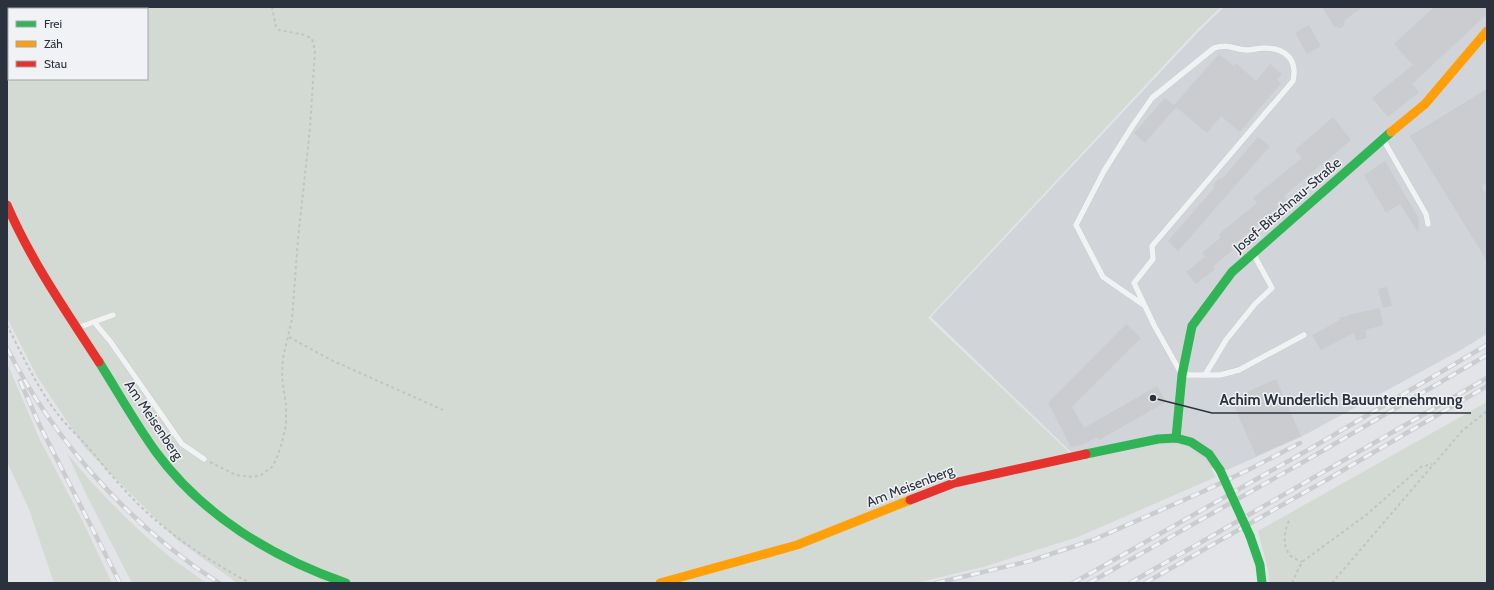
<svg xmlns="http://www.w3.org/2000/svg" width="1494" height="590" font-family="Cabin,sans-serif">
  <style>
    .built { fill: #d1d4d9 }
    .green { fill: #d3dad3; fill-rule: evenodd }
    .building { fill: #cacccf }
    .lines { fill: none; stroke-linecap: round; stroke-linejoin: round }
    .lane-casing { stroke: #c0c2c5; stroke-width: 6 }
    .path { stroke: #c3c3c6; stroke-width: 2; stroke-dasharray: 3 3; stroke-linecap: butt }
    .lane { stroke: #f1f2f3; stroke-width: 5.5 }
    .fast { stroke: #30b455; stroke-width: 9 }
    .slow { stroke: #ff9f0a; stroke-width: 9 }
    .jam { stroke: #e5322d; stroke-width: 9 }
    .rail-casing { stroke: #caccce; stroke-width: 4.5 }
    .rail { stroke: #f0f2f5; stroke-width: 3; stroke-dasharray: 9; stroke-linecap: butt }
    .fast-bridge { stroke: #30b455; stroke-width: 9 }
    .labels { text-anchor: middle; stroke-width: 3; stroke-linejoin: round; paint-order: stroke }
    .street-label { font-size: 14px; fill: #2b323d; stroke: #f0f2f5 }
    .leader { fill: none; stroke: #2b323d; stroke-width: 1.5 }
    .callout-dot { fill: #2b323d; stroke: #f0f2f5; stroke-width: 1.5 }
    .callout-label { font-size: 15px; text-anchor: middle; font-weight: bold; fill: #2b323d; stroke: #f0f2f5; stroke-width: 3; stroke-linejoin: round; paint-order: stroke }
  </style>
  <rect width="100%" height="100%" fill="#e2e4e7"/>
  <polygon class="built" points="1224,7 1487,7 1487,334 1459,351 1301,437 1227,470 1072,453 931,317 1198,32"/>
  <g class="green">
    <path d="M 7,7 L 1221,7 L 1196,31 L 928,318 L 1071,454 L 1161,444 L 1185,445 L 1208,463 L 1216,477 L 1078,537 L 983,567 L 916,583 L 237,583 L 176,539 L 85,448 L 38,378 L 7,318 ZM 9,9 L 147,9 L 147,79 L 9,79 Z"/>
    <polygon points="7,363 40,440 82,520 112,583 54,583 29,509 7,462"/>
    <polygon points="1487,402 1487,583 1269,583 1268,570 1258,531"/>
    <path d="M 67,453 C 96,490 131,524 166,554 C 179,564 193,573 206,583 L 132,583 L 87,496 Z"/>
  </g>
  <g class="building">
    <polygon points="1322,7 1363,7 1345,20 1344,25 1341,28 1334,26"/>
    <polygon points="1434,7 1487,7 1487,14 1412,84 1419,92 1388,117 1372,98 1413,65 1394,44"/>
    <polygon points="1309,25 1321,46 1307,54 1295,33"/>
    <polygon points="1219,54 1234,66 1236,63 1256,81 1270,64 1282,74 1277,80 1281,83 1240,132 1221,116 1207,133 1174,105"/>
    <polygon points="1487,89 1487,183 1481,186 1487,196 1487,261 1410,136"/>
    <polygon points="1165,98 1176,107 1145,143 1134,133"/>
    <polygon points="1333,117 1351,140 1284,196 1287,200 1230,248 1233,250 1213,266 1215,269 1196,284 1186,272 1205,257 1202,253 1221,237 1219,234 1257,203 1253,198 1302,158 1295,150"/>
    <polygon points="1258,137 1270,146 1178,251 1168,241 1215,187 1213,185 1219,178 1222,179"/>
    <polygon points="1385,161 1419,219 1418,232 1400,204 1386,213 1364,175"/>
    <polygon points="1387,287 1392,306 1383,308 1378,289"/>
    <polygon points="1380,308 1383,325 1365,330 1367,338 1356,341 1354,333 1321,350 1312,335 1340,320 1339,318 1348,316 1348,315"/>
    <polygon points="1126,324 1141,338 1072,407 1084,428 1157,386 1166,402 1099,440 1097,437 1082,445 1071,447 1049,405 1049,402"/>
    <polygon points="1276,379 1301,436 1256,456 1231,399"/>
  </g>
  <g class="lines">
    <defs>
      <g id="lane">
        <polyline points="1384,141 1426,214 1428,224"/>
        <path d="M 1145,306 L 1103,277 L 1076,225 L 1104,171 L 1133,125 L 1152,98 L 1214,48 C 1228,43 1235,50 1248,50 C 1253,50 1258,48 1264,48 C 1285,48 1298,59 1293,81 L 1152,246 L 1153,259 L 1134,283 L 1154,325 L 1182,375 L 1220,375 L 1239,370 L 1304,335"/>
        <polyline points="94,322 110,341 182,444 204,459"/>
        <polyline points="77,328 113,315"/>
        <polyline points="1205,375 1226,340 1255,304 1272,288 1254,255"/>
      </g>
    </defs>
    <use href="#lane" class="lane-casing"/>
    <g class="path">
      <path d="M 7,325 C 22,355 39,391 60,417 C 69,428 80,438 89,448 C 105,468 121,487 139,505 C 172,537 210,561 250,583"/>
      <polyline points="289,337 331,360 443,410"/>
      <polyline points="210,462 236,475 253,477 261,475 272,467 276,460 282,443 286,425 286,405 282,377 283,358 292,319 298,239 310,128 315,50 312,39 305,35 279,30 276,27 272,7"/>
      <path d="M 1289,521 C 1284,531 1282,548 1291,556 C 1294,559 1299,560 1302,562"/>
      <polyline points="1292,583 1297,572 1302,562 1366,515 1421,467 1432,464"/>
      <polyline points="1332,583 1462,431 1487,411"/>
    </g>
    <use href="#lane" class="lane"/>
    <g class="fast">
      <path d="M 99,362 C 118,392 135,423 156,452 C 202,515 273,558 346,583"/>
      <polyline points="1176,438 1182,375 1192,326 1232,272 1391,132"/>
      <polyline points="1086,454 1158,439 1176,438 1191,442 1209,454 1220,470"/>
      <polyline points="1250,536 1260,565 1262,583"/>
    </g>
    <g class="slow">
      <polyline points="1391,132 1425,104 1487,31"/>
      <polyline points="660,583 797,545 910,500"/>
    </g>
    <g class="jam">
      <path d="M 7,205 C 31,261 66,311 99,362"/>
      <polyline points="910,500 954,483 1086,454"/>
    </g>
    <defs>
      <g id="rail">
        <path d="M 7,348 C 54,441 131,527 219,583"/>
        <polyline points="20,381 40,426 120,583"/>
        <polyline points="936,583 1030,561 1093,540 1202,492 1250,469 1300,443"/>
        <polyline points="1073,583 1308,450 1487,345"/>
        <polyline points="1089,583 1312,457 1487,355"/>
        <polyline points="1130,583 1487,378"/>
        <polyline points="1145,583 1328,479 1487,386"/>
      </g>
    </defs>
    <use href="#rail" class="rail-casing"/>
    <use href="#rail" class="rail"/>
    <polyline class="fast-bridge" points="1220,470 1250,536"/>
  </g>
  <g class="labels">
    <g class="street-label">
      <text transform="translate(1287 205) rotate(-41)" y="5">Josef-Bitschnau-Straße</text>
      <text transform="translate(154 420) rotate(56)" y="5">Am Meisenberg</text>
      <text transform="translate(910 486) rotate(-21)" y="5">Am Meisenberg</text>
    </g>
  </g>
  <path class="leader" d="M1153 398L1212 413H1471"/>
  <circle class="callout-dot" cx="1153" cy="398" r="4"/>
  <g class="callout-label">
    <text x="1341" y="405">Achim Wunderlich Bauunternehmung</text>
  </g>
  <rect width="1494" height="590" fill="none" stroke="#2b323d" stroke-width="16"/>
  <rect x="8" y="8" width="140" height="72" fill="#f0f2f5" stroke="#a1a5ab"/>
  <rect x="16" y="21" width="20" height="6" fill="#30b455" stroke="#a1a5ab"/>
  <text x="44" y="28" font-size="12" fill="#2b323d">Frei</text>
  <rect x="16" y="41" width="20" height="6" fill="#ff9f0a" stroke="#a1a5ab"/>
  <text x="44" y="48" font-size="12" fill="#2b323d">Zäh</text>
  <rect x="16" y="61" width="20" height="6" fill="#e5322d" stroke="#a1a5ab"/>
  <text x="44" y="68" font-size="12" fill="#2b323d">Stau</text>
</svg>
